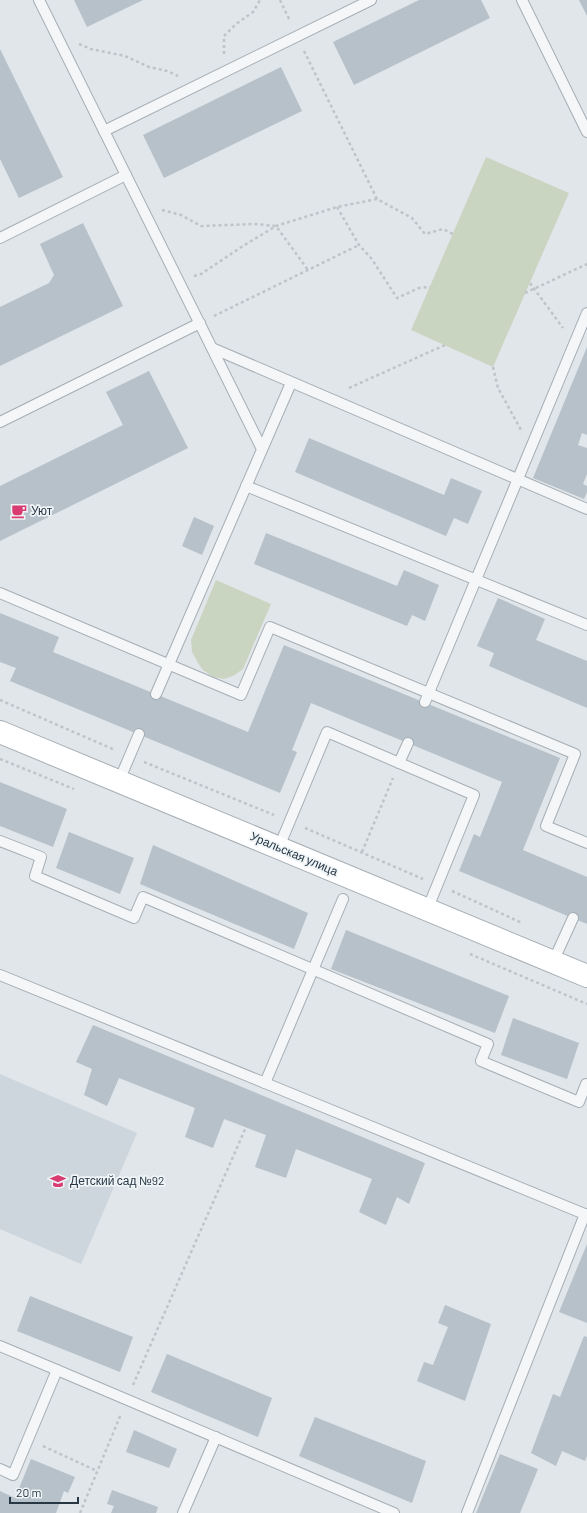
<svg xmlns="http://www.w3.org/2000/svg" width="587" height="1513" font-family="Barlow,sans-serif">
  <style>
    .built { fill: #ced6dd }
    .green { fill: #cad5c1 }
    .building { fill: #b7c1c9 }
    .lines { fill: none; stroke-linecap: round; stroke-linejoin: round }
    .lane-casing { stroke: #a5aeb5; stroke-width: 12 }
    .secondary-casing { stroke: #a5aeb5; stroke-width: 24 }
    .path { stroke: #bfc4c9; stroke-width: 2.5; stroke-dasharray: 3 3; stroke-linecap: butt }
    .lane { stroke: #f4f6f8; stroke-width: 10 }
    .secondary { stroke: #fff; stroke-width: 22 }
    .labels { text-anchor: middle; stroke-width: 3.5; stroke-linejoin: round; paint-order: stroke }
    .poi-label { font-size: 12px; fill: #273744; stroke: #f0f5f8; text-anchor: start }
    .street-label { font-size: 12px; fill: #273744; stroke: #f0f5f8 }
  </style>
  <rect width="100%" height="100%" fill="#e0e6ea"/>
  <polygon class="built" points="0,1074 137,1133 81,1264 0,1229"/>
  <g class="green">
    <polygon points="486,157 569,193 493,367 411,330"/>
    <polygon points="216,580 271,604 243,669 233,676 224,679 213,677 203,670 198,663 192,652 191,640"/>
  </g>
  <g class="building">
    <polygon points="74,0 143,0 87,27"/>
    <polygon points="419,0 481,0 490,18 354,85 333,42"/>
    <polygon points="579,0 587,0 587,16"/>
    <polygon points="0,49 63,177 19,198 0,159"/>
    <polygon points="281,67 302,111 164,178 143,135"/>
    <polygon points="83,223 123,306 0,366 0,307 49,283 54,275 40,244"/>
    <polygon points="587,347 587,435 582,433 578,445 587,448 587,474 583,484 587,486 587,492 584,499 533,478"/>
    <polygon points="149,371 188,448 0,541 0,486 123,425 106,392"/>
    <polygon points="309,438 444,495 451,478 482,491 468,524 454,518 446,536 295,472"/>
    <polygon points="194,517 214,526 202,555 182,546"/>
    <polygon points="266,533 397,586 404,570 439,585 425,621 412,615 407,626 254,564"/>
    <polygon points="498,598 545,619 536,640 587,661 587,708 489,666 494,653 477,646"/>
    <polygon points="0,613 59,637 53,652 248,732 284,645 560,758 523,850 587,877 587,924 459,871 474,834 480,837 502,782 311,703 292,750 297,752 280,793 10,681 16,668 0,662"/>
    <polygon points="0,782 67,809 53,847 0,826"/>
    <polygon points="69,832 134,858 120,894 56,868"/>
    <polygon points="153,845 308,913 294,949 140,884"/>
    <polygon points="346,930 509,996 495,1033 331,969"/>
    <polygon points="513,1018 579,1043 567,1079 501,1055"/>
    <polygon points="93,1025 425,1163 409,1204 397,1197 386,1225 359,1212 372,1179 296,1149 286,1178 255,1167 266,1135 224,1119 213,1148 185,1137 195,1108 119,1078 107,1106 84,1095 92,1069 76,1062"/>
    <polygon points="587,1244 587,1323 559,1312"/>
    <polygon points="30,1296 133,1337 120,1372 17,1331"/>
    <polygon points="445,1305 491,1324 465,1401 417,1381 424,1362 433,1365 448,1327 438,1323"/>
    <polygon points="584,1336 587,1337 587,1456 585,1461 562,1451 556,1466 531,1453 553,1394 560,1397"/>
    <polygon points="167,1354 272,1398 258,1437 151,1392"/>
    <polygon points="315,1417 426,1461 412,1503 299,1456"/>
    <polygon points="134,1430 177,1449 169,1468 126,1452"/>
    <polygon points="500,1454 538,1469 520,1513 476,1513"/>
    <polygon points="31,1459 75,1477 68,1493 64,1491 56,1513 0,1513 0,1491 15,1498"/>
    <polygon points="112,1490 158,1507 156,1513 111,1513 114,1506 107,1504"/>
  </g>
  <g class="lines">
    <defs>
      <g id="lane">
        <polyline points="39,0 262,449"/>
        <polyline points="522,0 587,132"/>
        <polyline points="104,131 371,0"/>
        <polyline points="0,238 126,175"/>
        <polyline points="212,348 587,509"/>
        <polyline points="0,422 200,323"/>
        <polyline points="246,486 587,625"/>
        <polyline points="0,593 241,695 270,627 575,754 546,826 587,843"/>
        <polyline points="156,694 291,383"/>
        <polyline points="425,702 587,313"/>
        <polyline points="399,763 408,743"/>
        <polyline points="119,781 139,734"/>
        <polyline points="0,841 41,857 35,876 134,918 143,897 488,1044 481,1061 579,1102 586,1084 587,1085"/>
        <polyline points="279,847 327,732 474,795 427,910"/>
        <polyline points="553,962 573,918"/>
        <polyline points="0,975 265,1083 343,899"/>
        <polyline points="265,1083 587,1215"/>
        <polyline points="0,1346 57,1370"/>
        <polyline points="0,1469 13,1475 57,1370 394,1513"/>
        <polyline points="183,1513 216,1437"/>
        <polyline points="467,1513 585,1214"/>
      </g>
      <polyline id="secondary" points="0,732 587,976"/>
    </defs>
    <use href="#lane" class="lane-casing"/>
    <use href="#secondary" class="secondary-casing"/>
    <g class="path">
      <polyline points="280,0 290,21"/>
      <polyline points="79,44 91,49 125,56 149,67 167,71 178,76"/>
      <polyline points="304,51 377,199"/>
      <polyline points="224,54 224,36 236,24 253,12 260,0"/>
      <polyline points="337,207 359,245 371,258 397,298 419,288 430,287"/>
      <polyline points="162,210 181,215 201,226 254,224 276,226 308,270"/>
      <polyline points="194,276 201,274 243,246 276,226 337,207 377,199 412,218 425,234 443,229 453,234"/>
      <polyline points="530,283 563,328"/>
      <polyline points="525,293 587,264"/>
      <polyline points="214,316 359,245"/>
      <polyline points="493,367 498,388 521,430"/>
      <polyline points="349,388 445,345"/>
      <polyline points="0,700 115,750"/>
      <polyline points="0,759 74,789"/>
      <polyline points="144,762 274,815"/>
      <polyline points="305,828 423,879"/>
      <polyline points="362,852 393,778"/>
      <polyline points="452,891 522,923"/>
      <polyline points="470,954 587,1004"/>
      <polyline points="133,1385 246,1127"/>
      <polyline points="43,1446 97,1471"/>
      <polyline points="80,1513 121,1414"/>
    </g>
    <use href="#lane" class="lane"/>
    <use href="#secondary" class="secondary"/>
  </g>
  <defs>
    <symbol id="cafe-bare" viewBox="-9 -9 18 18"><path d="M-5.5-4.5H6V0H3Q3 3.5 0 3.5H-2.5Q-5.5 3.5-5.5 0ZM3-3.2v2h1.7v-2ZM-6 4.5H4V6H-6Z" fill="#d93c71" stroke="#f0f5f8" stroke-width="2.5" paint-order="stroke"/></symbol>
    <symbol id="school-bare" viewBox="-9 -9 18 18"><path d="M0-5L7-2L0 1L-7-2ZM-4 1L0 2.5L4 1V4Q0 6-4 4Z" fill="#d93c71" stroke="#f0f5f8" stroke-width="2.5" paint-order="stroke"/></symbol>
  </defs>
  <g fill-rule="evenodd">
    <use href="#cafe-bare" x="8" y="500" width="22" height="22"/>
    <use href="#school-bare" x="47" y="1170" width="22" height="22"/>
  </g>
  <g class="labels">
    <g class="poi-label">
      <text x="31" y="515">Уют</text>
      <text x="70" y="1185">Детский сад №92</text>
    </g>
    <g class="street-label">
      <text transform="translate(294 854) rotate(23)" y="4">Уральская улица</text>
    </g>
  </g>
  <path d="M10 1497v6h68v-6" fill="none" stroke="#273744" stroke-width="2"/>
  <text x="16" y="1497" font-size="12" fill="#273744" stroke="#f0f5f8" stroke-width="3" paint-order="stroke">20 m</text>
</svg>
